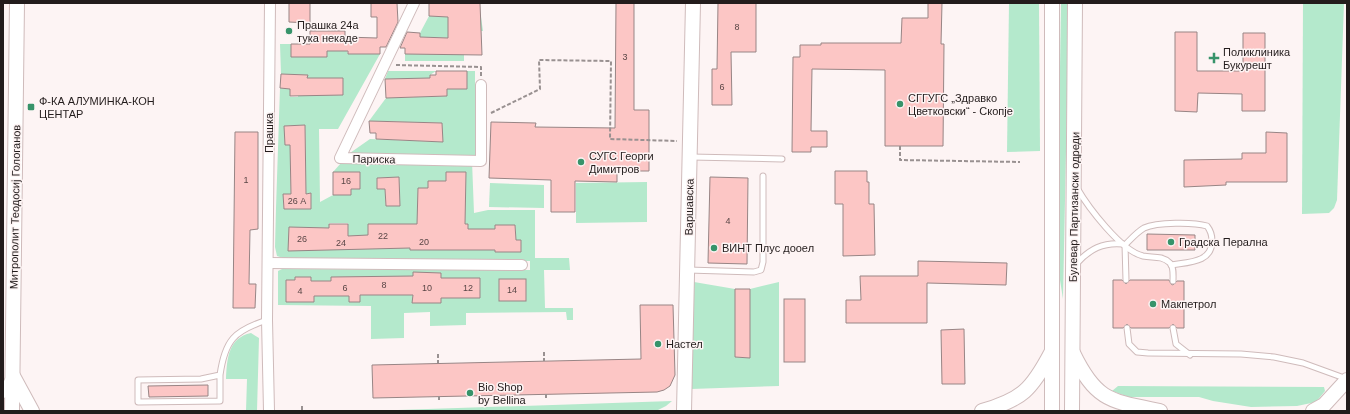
<svg xmlns="http://www.w3.org/2000/svg" width="1350" height="414" font-family="Arial,sans-serif">
  <style>
    .green { fill: #b4e9cc; fill-rule: evenodd }
    .building { fill: #fcc6c5; stroke: #988585 }
    .lines { fill: none; stroke-linecap: round; stroke-linejoin: round }
    .lane-casing { stroke: #cfbbbb; stroke-width: 7 }
    .street-casing { stroke: #cfbbbb; stroke-width: 12 }
    .secondary-casing { stroke: #cfbbbb; stroke-width: 16 }
    .path { stroke: #999191; stroke-width: 2; stroke-dasharray: 4 2; stroke-linecap: butt }
    .lane { stroke: #fff; stroke-width: 5 }
    .street { stroke: #fff; stroke-width: 10 }
    .secondary { stroke: #fff; stroke-width: 14 }
    .poi-dot { fill: #37936a; stroke: #fdf4f4; stroke-width: 1.5 }
    .labels { text-anchor: middle; stroke-width: 3; stroke-linejoin: round; paint-order: stroke }
    .number-label { font-size: 9px; fill: #594646 }
    .poi-label { font-size: 11px; fill: #231c1c; stroke: #fdf4f4; text-anchor: start }
    .street-label { font-size: 11px; fill: #231c1c; stroke: #fdf4f4 }
  </style>
  <rect width="100%" height="100%" fill="#fdf4f4"/>
  <g class="green">
    <polygon points="1009,3 1039,3 1040,151 1007,152"/>
    <polygon points="1061,3 1069,3 1063,299 1057,261"/>
    <polygon points="1303,3 1344,3 1337,200 1334,208 1329,213 1302,214"/>
    <polygon points="429,16 481,17 483,31 448,30 448,38 420,37 420,33"/>
    <path d="M 280,44 L 291,44 L 291,57 L 327,57 L 327,51 L 336,51 L 336,44 L 344,44 L 348,54 L 380,54 L 338,129 L 319,129 L 320,202 L 333,195 L 333,172 L 341,163 L 404,165 L 472,161 L 474,213 L 488,210 L 535,210 L 535,258 L 569,258 L 570,270 L 544,270 L 545,308 L 573,308 L 573,320 L 567,320 L 566,312 L 466,313 L 466,325 L 430,326 L 430,312 L 404,313 L 404,338 L 371,339 L 371,306 L 278,305 L 278,271 L 282,269 L 530,270 L 530,261 L 283,258 L 277,256 L 275,247 L 276,208 L 280,88 L 290,89 L 290,97 L 298,97 L 298,89 L 307,89 L 307,75 L 281,74 ZM 343,78 L 343,95 L 314,95 ZM 305,125 L 306,194 L 311,193 L 311,209 L 284,209 L 283,194 L 291,194 L 290,145 L 285,145 L 285,126 ZM 446,172 L 466,172 L 465,214 L 418,213 L 418,188 L 428,188 L 428,181 L 446,181 ZM 399,177 L 400,206 L 386,206 L 385,189 L 377,189 L 377,178 ZM 329,223 L 348,223 L 348,236 L 353,236 L 352,250 L 329,249 ZM 368,224 L 398,224 L 398,248 L 368,248 ZM 447,224 L 467,224 L 468,229 L 479,229 L 479,250 L 453,250 L 453,234 ZM 515,225 L 516,240 L 521,240 L 521,252 L 495,252 L 495,226 ZM 438,226 L 438,250 L 410,250 L 410,233 Z"/>
    <rect x="405" y="54" width="59" height="7"/>
    <polygon points="388,71 436,71 430,75 430,78 385,79"/>
    <polygon points="467,71 475,71 475,156 350,153 370,139 442,142 442,123 369,121 386,98 447,96 447,89 467,89"/>
    <polygon points="647,182 647,222 576,223 576,183"/>
    <polygon points="490,183 544,185 544,208 489,207"/>
    <polygon points="694,282 735,289 735,357 749,358 750,289 779,282 779,386 691,389"/>
    <path d="M 251,333 L 259,338 L 257,411 L 246,411 L 247,379 L 226,379 C 227,359 228,338 251,333 Z"/>
    <polygon points="1118,386 1324,387 1325,391 1316,402 1297,406 1251,407 1213,401 1199,397 1129,397 1112,391"/>
    <polygon points="672,401 666,406 656,411 368,411"/>
  </g>
  <g class="building">
    <polygon points="289,3 310,3 310,23 289,22"/>
    <polygon points="371,3 397,3 398,22 386,47 380,47 380,54 348,54 348,51 327,51 327,57 291,57 291,44 310,44 310,31 345,31 345,37 377,38 377,17 371,17"/>
    <polygon points="429,3 480,3 482,55 405,54 405,48 400,48 407,32 420,33 420,37 448,38 448,17 429,16"/>
    <polygon points="616,3 634,3 634,110 649,110 649,171 617,171 617,182 575,181 575,212 551,212 551,180 489,178 491,122 536,123 535,127 615,128"/>
    <polygon points="718,3 756,3 756,52 731,52 732,105 712,105 712,69 717,69"/>
    <polygon points="928,3 942,3 941,44 944,44 943,146 885,146 885,70 812,69 811,131 827,131 827,147 811,147 811,152 792,152 793,57 800,57 800,45 821,45 821,43 901,43 902,18 928,18"/>
    <polygon points="1175,32 1197,32 1197,71 1243,71 1243,33 1265,33 1265,111 1242,111 1242,94 1198,93 1197,112 1175,111"/>
    <polygon points="436,71 467,71 467,89 447,89 447,96 386,98 385,79 430,78 430,75 436,75"/>
    <polygon points="281,74 308,75 307,78 343,78 343,95 290,96 290,89 280,88"/>
    <polygon points="369,121 442,123 443,142 376,139 376,133 370,133"/>
    <polygon points="305,125 306,194 311,193 311,209 284,209 283,194 291,194 290,145 285,145 284,126"/>
    <polygon points="235,132 258,132 258,229 250,230 249,284 256,284 255,308 233,308"/>
    <polygon points="1266,132 1287,133 1287,182 1226,182 1226,185 1184,187 1184,160 1242,159 1242,153 1266,153"/>
    <polygon points="835,171 867,171 867,182 869,182 869,204 874,204 875,255 843,256 843,204 835,204"/>
    <polygon points="333,172 360,172 360,189 351,189 351,195 333,195"/>
    <polygon points="446,172 466,172 465,224 468,224 468,229 495,229 495,225 515,225 516,240 521,240 521,252 495,252 495,250 410,250 410,248 288,251 289,227 329,228 329,224 348,224 348,236 368,235 368,224 417,224 418,188 428,188 428,181 446,181"/>
    <polygon points="399,177 400,206 386,206 385,189 377,189 377,178"/>
    <polygon points="710,177 748,178 747,264 708,263"/>
    <polygon points="1147,234 1195,235 1195,250 1147,250"/>
    <polygon points="918,261 1007,263 1006,285 927,283 927,323 846,323 846,300 861,300 860,276 918,276"/>
    <polygon points="413,272 441,273 441,278 480,278 480,298 441,298 441,303 412,303 413,295 360,295 360,302 349,302 349,296 314,296 314,302 286,302 286,280 295,280 295,277 311,277 311,281 331,281 331,277 413,276"/>
    <rect x="499" y="279" width="27" height="22"/>
    <polygon points="1113,280 1122,280 1126,284 1130,280 1169,280 1171,284 1173,285 1177,281 1184,281 1184,328 1177,328 1173,324 1169,328 1131,328 1127,324 1123,328 1113,328"/>
    <polygon points="735,289 750,289 750,358 735,357"/>
    <rect x="784" y="299" width="21" height="63"/>
    <polygon points="640,305 673,305 675,375 670,386 664,390 657,392 373,398 372,365 641,359"/>
    <polygon points="964,329 965,384 942,384 941,330"/>
    <polygon points="208,385 208,396 149,397 148,386"/>
  </g>
  <g class="lines">
    <defs>
      <g id="lane">
        <polyline points="691,157 782,159"/>
        <path d="M 1077,188 C 1088,207 1121,251 1143,256 C 1153,258 1161,255 1170,263 C 1174,267 1173,275 1173,281"/>
        <path d="M 1077,263 C 1090,249 1103,242 1123,244"/>
        <polyline points="688,270 754,272 761,270 763,262 763,176"/>
        <path d="M 1126,280 L 1125,245 C 1131,239 1137,232 1144,228 C 1157,222 1194,222 1207,226 C 1211,231 1212,235 1212,241 C 1212,263 1188,262 1171,265"/>
        <polyline points="1127,328 1129,344 1137,352 1148,353 1241,354 1274,357 1303,363 1347,379"/>
        <polyline points="1173,328 1176,344 1190,355"/>
        <path d="M 220,375 L 220,401 L 138,402 L 138,380 L 201,379 L 220,375 C 225,340 234,331 267,320"/>
      </g>
      <g id="street">
        <polyline points="414,3 340,158 481,161 481,85"/>
        <polyline points="268,263 522,265"/>
        <polyline points="3,393 12,377"/>
        <polyline points="269,411 267,320 270,3"/>
      </g>
      <g id="secondary">
        <path d="M 1073,353 C 1096,401 1110,401 1160,411"/>
        <polyline points="13,376 32,411"/>
        <polyline points="12,411 17,3"/>
        <polyline points="684,411 693,3"/>
        <path d="M 982,411 C 1022,400 1032,389 1051,353"/>
        <polyline points="1052,411 1052,3"/>
        <polyline points="1072,411 1075,3"/>
        <polyline points="1313,411 1324,405 1347,380"/>
      </g>
    </defs>
    <use href="#lane" class="lane-casing"/>
    <use href="#street" class="street-casing"/>
    <use href="#secondary" class="secondary-casing"/>
    <g class="path">
      <polyline points="396,65 481,67 481,76"/>
      <polyline points="491,113 540,89 539,60 611,61 610,139 677,141"/>
      <polyline points="900,146 900,160 1020,162"/>
      <polyline points="544,352 544,361"/>
      <polyline points="438,354 438,363"/>
      <polyline points="546,394 546,398"/>
      <polyline points="439,396 439,402"/>
      <polyline points="302,406 302,411"/>
    </g>
    <use href="#lane" class="lane"/>
    <use href="#street" class="street"/>
    <use href="#secondary" class="secondary"/>
  </g>
  <g class="poi-dot">
    <circle cx="289" cy="31" r="4"/>
    <path d="M1212 52h4v4h4v4h-4v4h-4v-4h-4v-4h4z"/>
    <circle cx="900" cy="104" r="4"/>
    <rect x="27" y="103" width="8" height="8" rx="2"/>
    <circle cx="581" cy="162" r="4"/>
    <circle cx="1171" cy="242" r="4"/>
    <circle cx="714" cy="248" r="4"/>
    <circle cx="1153" cy="304" r="4"/>
    <circle cx="658" cy="344" r="4"/>
    <circle cx="470" cy="393" r="4"/>
  </g>
  <g class="labels">
    <g class="number-label">
      <text x="737" y="30">8</text>
      <text x="625" y="60">3</text>
      <text x="722" y="90">6</text>
      <text x="246" y="183">1</text>
      <text x="346" y="184">16</text>
      <text x="297" y="204">26 А</text>
      <text x="728" y="224">4</text>
      <text x="383" y="239">22</text>
      <text x="302" y="242">26</text>
      <text x="424" y="245">20</text>
      <text x="341" y="246">24</text>
      <text x="384" y="288">8</text>
      <text x="345" y="291">6</text>
      <text x="427" y="291">10</text>
      <text x="468" y="291">12</text>
      <text x="512" y="293">14</text>
      <text x="300" y="294">4</text>
    </g>
    <g class="poi-label">
      <text x="297" y="29">Прашка 24а<tspan x="297" dy="13">тука некаде</tspan></text>
      <text x="1223" y="56">Поликлиника<tspan x="1223" dy="13">Букурешт</tspan></text>
      <text x="908" y="102">СГГУГС „Здравко<tspan x="908" dy="13">Цветковски“ - Скопје</tspan></text>
      <text x="39" y="105">Ф-КА АЛУМИНКА-КОН<tspan x="39" dy="13">ЦЕНТАР</tspan></text>
      <text x="589" y="160">СУГС Георги<tspan x="589" dy="13">Димитров</tspan></text>
      <text x="1179" y="246">Градска Перална</text>
      <text x="722" y="252">ВИНТ Плус дооел</text>
      <text x="1161" y="308">Макпетрол</text>
      <text x="666" y="348">Настел</text>
      <text x="478" y="391">Bio Shop<tspan x="478" dy="13">by Bellina</tspan></text>
    </g>
    <g class="street-label">
      <text transform="translate(269 133) rotate(-90)" y="4">Прашка</text>
      <text transform="translate(374 159) rotate(1)" y="4">Париска</text>
      <text transform="translate(15 207) rotate(-89)" y="4">Митрополит Теодосиј Гологанов</text>
      <text transform="translate(689 207) rotate(-89)" y="4">Варшавска</text>
      <text transform="translate(1074 207) rotate(-89)" y="4">Булевар Партизански одреди</text>
    </g>
  </g>
  <rect width="1350" height="414" fill="none" stroke="#231c1c" stroke-width="8"/>
</svg>
